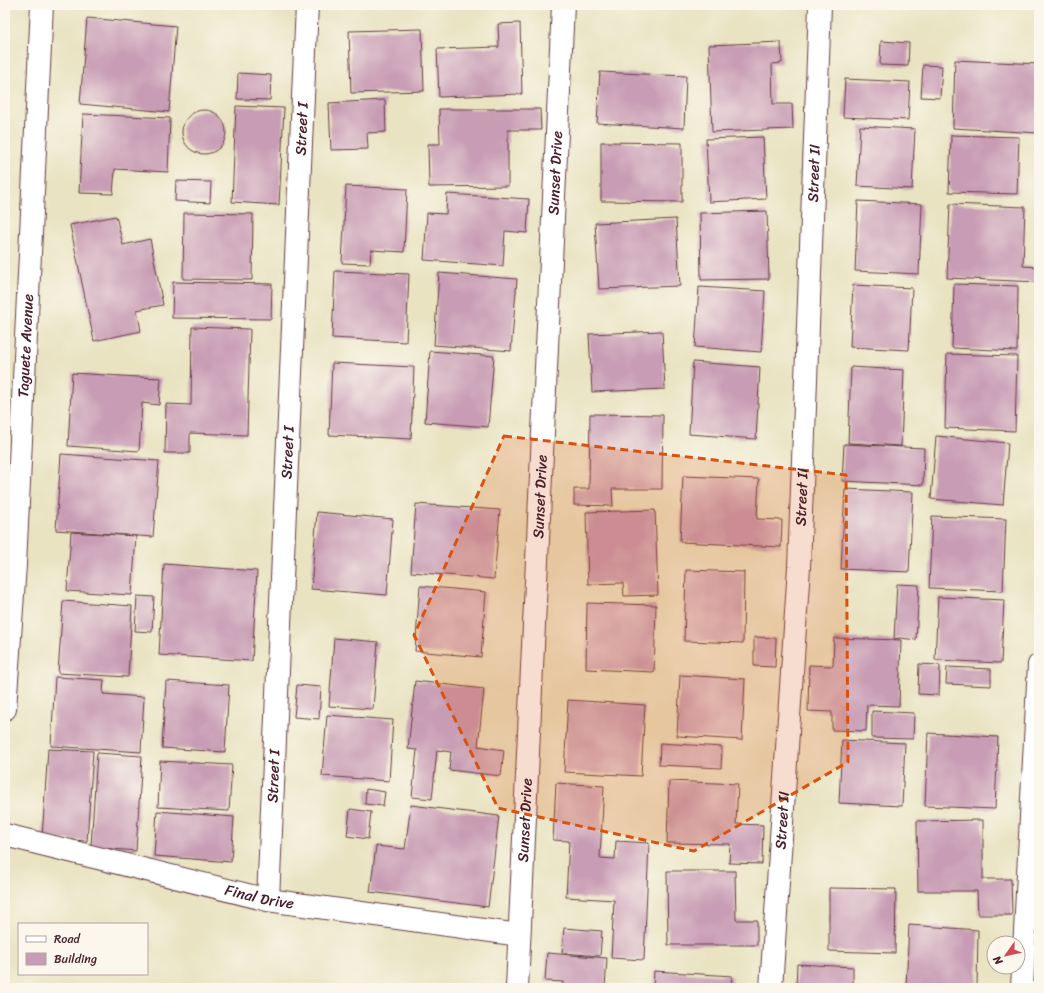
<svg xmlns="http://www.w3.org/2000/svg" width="1044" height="993" font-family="Sriracha,sans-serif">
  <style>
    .building { fill: #c89cb4 }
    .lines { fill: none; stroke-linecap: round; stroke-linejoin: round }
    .street-casing { stroke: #623c42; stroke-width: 24 }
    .secondary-casing { stroke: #623c42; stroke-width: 24 }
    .street { stroke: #fff; stroke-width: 22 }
    .secondary { stroke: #fff; stroke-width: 22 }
    .marked { fill: #d8530f; fill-opacity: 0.2; stroke: #d8530f; stroke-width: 3; stroke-dasharray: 8 5; stroke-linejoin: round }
    .labels { text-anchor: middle; stroke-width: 3.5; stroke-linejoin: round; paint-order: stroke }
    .street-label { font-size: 15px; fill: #4a1f2b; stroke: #fbf7ec }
  </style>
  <rect width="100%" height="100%" fill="#fbf7ec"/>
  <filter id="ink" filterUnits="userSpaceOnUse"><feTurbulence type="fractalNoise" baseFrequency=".025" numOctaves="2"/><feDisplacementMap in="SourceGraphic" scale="8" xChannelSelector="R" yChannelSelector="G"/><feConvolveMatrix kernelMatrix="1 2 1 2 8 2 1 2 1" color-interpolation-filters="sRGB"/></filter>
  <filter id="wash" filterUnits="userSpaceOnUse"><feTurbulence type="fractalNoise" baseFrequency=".012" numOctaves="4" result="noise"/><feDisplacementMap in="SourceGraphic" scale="16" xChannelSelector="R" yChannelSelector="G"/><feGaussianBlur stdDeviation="0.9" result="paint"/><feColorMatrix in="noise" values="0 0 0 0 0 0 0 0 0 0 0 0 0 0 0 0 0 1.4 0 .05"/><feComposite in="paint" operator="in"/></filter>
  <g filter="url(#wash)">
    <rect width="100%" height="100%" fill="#e9e3c2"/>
    <g id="blocks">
      <g class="building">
        <polygon points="87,18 176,26 169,112 80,104"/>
        <polygon points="520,23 522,94 439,97 437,49 499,47 498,24"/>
        <polygon points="422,29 424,91 351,93 349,31"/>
        <polygon points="881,41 909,43 908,66 880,65"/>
        <polygon points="781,42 782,63 772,64 773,104 792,104 793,129 712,132 709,45"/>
        <polygon points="955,60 1039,64 1039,133 953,128"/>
        <polygon points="923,65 942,66 940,98 921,97"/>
        <polygon points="600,72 686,76 684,128 597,123"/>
        <polygon points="238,73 271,75 270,100 237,99"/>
        <polygon points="845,79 910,82 908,120 843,117"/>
        <polygon points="385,100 386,132 367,133 368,149 331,150 329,103"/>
        <polygon points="236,106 284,108 279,205 232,202"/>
        <polygon points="439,109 540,109 541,130 508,130 508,186 429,187 428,144 440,144"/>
        <circle cx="204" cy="132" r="22"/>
        <polygon points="83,114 170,118 168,172 115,169 113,194 79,193"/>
        <polygon points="860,126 915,129 912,189 857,186"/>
        <polygon points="951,135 1019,137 1017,194 949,192"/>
        <polygon points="763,137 766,199 709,202 706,139"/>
        <polygon points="601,142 682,143 682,202 601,201"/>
        <rect x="5" y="153" width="4" height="20"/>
        <polygon points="176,181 211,182 210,203 175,201"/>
        <polygon points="346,186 407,189 404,252 371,250 370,264 342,263"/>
        <polygon points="447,194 529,199 527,233 505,231 503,266 424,260 427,213 446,214"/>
        <polygon points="858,201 922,204 919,274 855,271"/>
        <polygon points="950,204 1025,207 1023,266 1039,267 1039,282 947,278"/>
        <polygon points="767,211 769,279 701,280 700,213"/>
        <polygon points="184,213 253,214 252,280 183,279"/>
        <polygon points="116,216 123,245 150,239 163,305 137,310 141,331 94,341 70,225"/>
        <polygon points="676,219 680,286 599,289 595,223"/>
        <polygon points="335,271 409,274 406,342 332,338"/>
        <polygon points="439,273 517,279 511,351 434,345"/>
        <polygon points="173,282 272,284 271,319 172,318"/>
        <polygon points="954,284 1018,286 1017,351 952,348"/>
        <polygon points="853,285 912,288 909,350 850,347"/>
        <polygon points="699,287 765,291 761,352 695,347"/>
        <polygon points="192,327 250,329 247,435 190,433 190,453 165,453 166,404 191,405"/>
        <polygon points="662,331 665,389 592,392 589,334"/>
        <polygon points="430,351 494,356 488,427 425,422"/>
        <polygon points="947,354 1017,356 1015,431 945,428"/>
        <polygon points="693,362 760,367 756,439 689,434"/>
        <polygon points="332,363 414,367 411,439 329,435"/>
        <polygon points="851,367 904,370 901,446 848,443"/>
        <polygon points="72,373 138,377 161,378 159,405 142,403 139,451 68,446"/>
        <polygon points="590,414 663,415 662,489 612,489 613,506 574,505 574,489 589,489"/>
        <polygon points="936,436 1008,443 1003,505 931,499"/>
        <polygon points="844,444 924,448 923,485 842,481"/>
        <polygon points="61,454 159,461 153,537 56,530"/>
        <polygon points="683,476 759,479 757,519 782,520 781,547 680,542"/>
        <polygon points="845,489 913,492 909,572 841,569"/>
        <polygon points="416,504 500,510 494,579 411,572"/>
        <polygon points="655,510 658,595 624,596 623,583 588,584 586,512"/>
        <polygon points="317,512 393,519 387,595 311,589"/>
        <polygon points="932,516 1006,519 1003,591 929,588"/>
        <polygon points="71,532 136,536 132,595 67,591"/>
        <polygon points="164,564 257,571 252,661 159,655"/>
        <polygon points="686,570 744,572 743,643 684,641"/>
        <polygon points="897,584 919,585 916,640 901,638 894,639"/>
        <polygon points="420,586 486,592 481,657 415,651"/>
        <polygon points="137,596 154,597 152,632 135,631"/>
        <polygon points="938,597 1004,600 1001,663 935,660"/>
        <polygon points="63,601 132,606 128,677 58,673"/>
        <polygon points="587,603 656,605 654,672 586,669"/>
        <polygon points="754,637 776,638 775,667 754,666"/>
        <polygon points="334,638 378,642 373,709 329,706"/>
        <polygon points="834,638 901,640 899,706 867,705 866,731 832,730 832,712 808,711 809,665 833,666"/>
        <polygon points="919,664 940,665 939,695 918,694"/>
        <polygon points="947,667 991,669 991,686 946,684"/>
        <polygon points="680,675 745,679 742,740 677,736"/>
        <polygon points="55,677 104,680 103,694 144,697 141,752 51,746"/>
        <polygon points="166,681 229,685 225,752 162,748"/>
        <polygon points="415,681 484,689 478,746 504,750 501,776 449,770 451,752 437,750 432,799 412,797 417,750 408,749"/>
        <polygon points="297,685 321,687 319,719 294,717"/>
        <polygon points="568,700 645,705 641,776 564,772"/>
        <polygon points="872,711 914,713 913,739 872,738"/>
        <polygon points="327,715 393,720 389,781 322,776"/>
        <polygon points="928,733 998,737 995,809 925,806"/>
        <polygon points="842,740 905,743 902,806 839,803"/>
        <polygon points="660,743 722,747 721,768 659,765"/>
        <polygon points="48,749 93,751 87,841 42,838"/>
        <polygon points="97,753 142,756 136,851 91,847"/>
        <polygon points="160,761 232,765 229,811 158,807"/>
        <polygon points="669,781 738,784 736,824 763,825 762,864 729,863 730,844 667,843"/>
        <polygon points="556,783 604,786 600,858 615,859 616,841 649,843 644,960 611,958 614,900 566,897 569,841 553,840"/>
        <polygon points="366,789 385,792 383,806 365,804"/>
        <polygon points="411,805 499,816 488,907 370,892 376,846 405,849"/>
        <polygon points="350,809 371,812 368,839 347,836"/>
        <polygon points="157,811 234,817 231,862 154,856"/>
        <polygon points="983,820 983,879 1011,879 1012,915 978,915 977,891 918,891 917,821"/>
        <polygon points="667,871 735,871 736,920 757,920 757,945 668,945"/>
        <polygon points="829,888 896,889 895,953 829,951"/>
        <polygon points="909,925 978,930 977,988 906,988"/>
        <polygon points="564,928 602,931 600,956 562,953"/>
        <polygon points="547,953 607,958 605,988 563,988 563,982 545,981"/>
        <polygon points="797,964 853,967 853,988 796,988"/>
        <polygon points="654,971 732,976 731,988 653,988"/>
      </g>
    </g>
  </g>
  <g filter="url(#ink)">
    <use href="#blocks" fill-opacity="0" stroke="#623c42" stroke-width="1"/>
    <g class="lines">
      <defs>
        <g id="street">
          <path id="s1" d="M 5,835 L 268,900 L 519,935"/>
          <path id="s2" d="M 268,900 L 307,5"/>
          <path id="s3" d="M 517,988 L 563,5"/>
          <path id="s4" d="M 771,988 L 799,567 L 820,5"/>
          <polyline points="1022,988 1039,665"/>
        </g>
        <g id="secondary">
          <path id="s5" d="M 5,709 L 15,565 L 42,5"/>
        </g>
      </defs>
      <use href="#street" class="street-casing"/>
      <use href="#secondary" class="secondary-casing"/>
      <use href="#street" class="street"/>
      <use href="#secondary" class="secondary"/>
    </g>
  </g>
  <path class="marked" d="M 504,436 L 846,475 L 848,762 L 694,851 L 498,808 L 414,635 Z"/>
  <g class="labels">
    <g class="street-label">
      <text dy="5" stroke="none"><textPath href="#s2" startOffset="772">Street I</textPath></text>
      <text dy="5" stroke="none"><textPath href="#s3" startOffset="816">Sunset Drive</textPath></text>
      <text dy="5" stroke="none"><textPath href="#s4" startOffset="816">Street II</textPath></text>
      <text dy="5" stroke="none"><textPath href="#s5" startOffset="364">Taguete Avenue</textPath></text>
      <text dy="5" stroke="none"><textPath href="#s2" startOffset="448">Street I</textPath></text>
      <text dy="5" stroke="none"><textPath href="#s3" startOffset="492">Sunset Drive</textPath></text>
      <text dy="5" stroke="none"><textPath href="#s4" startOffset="492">Street II</textPath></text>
      <text dy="5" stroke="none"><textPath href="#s2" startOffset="124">Street I</textPath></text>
      <text dy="5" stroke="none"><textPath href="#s3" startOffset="168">Sunset Drive</textPath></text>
      <text dy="5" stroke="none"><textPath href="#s4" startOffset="168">Street II</textPath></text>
      <text dy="5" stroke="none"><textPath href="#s1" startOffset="262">Final Drive</textPath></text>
    </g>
  </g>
  <rect width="1044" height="993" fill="none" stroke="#fbf7ec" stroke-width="20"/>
  <rect x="18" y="923" width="130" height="52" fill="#fbf7ec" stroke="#b4a19f"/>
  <rect x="26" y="936" width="20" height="6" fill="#ffffff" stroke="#b4a19f"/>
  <text x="54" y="943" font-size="12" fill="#4a1f2b">Road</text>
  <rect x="26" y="953" width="20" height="12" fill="#c89cb4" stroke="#b4a19f"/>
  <text x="54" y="963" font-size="12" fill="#4a1f2b">Building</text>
  <g transform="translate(1006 955) rotate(237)"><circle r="19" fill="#fbf7ec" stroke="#b4a19f"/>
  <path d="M0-3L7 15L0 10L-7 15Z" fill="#d1495b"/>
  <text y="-6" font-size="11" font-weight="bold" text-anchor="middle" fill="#4a1f2b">N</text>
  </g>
</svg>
